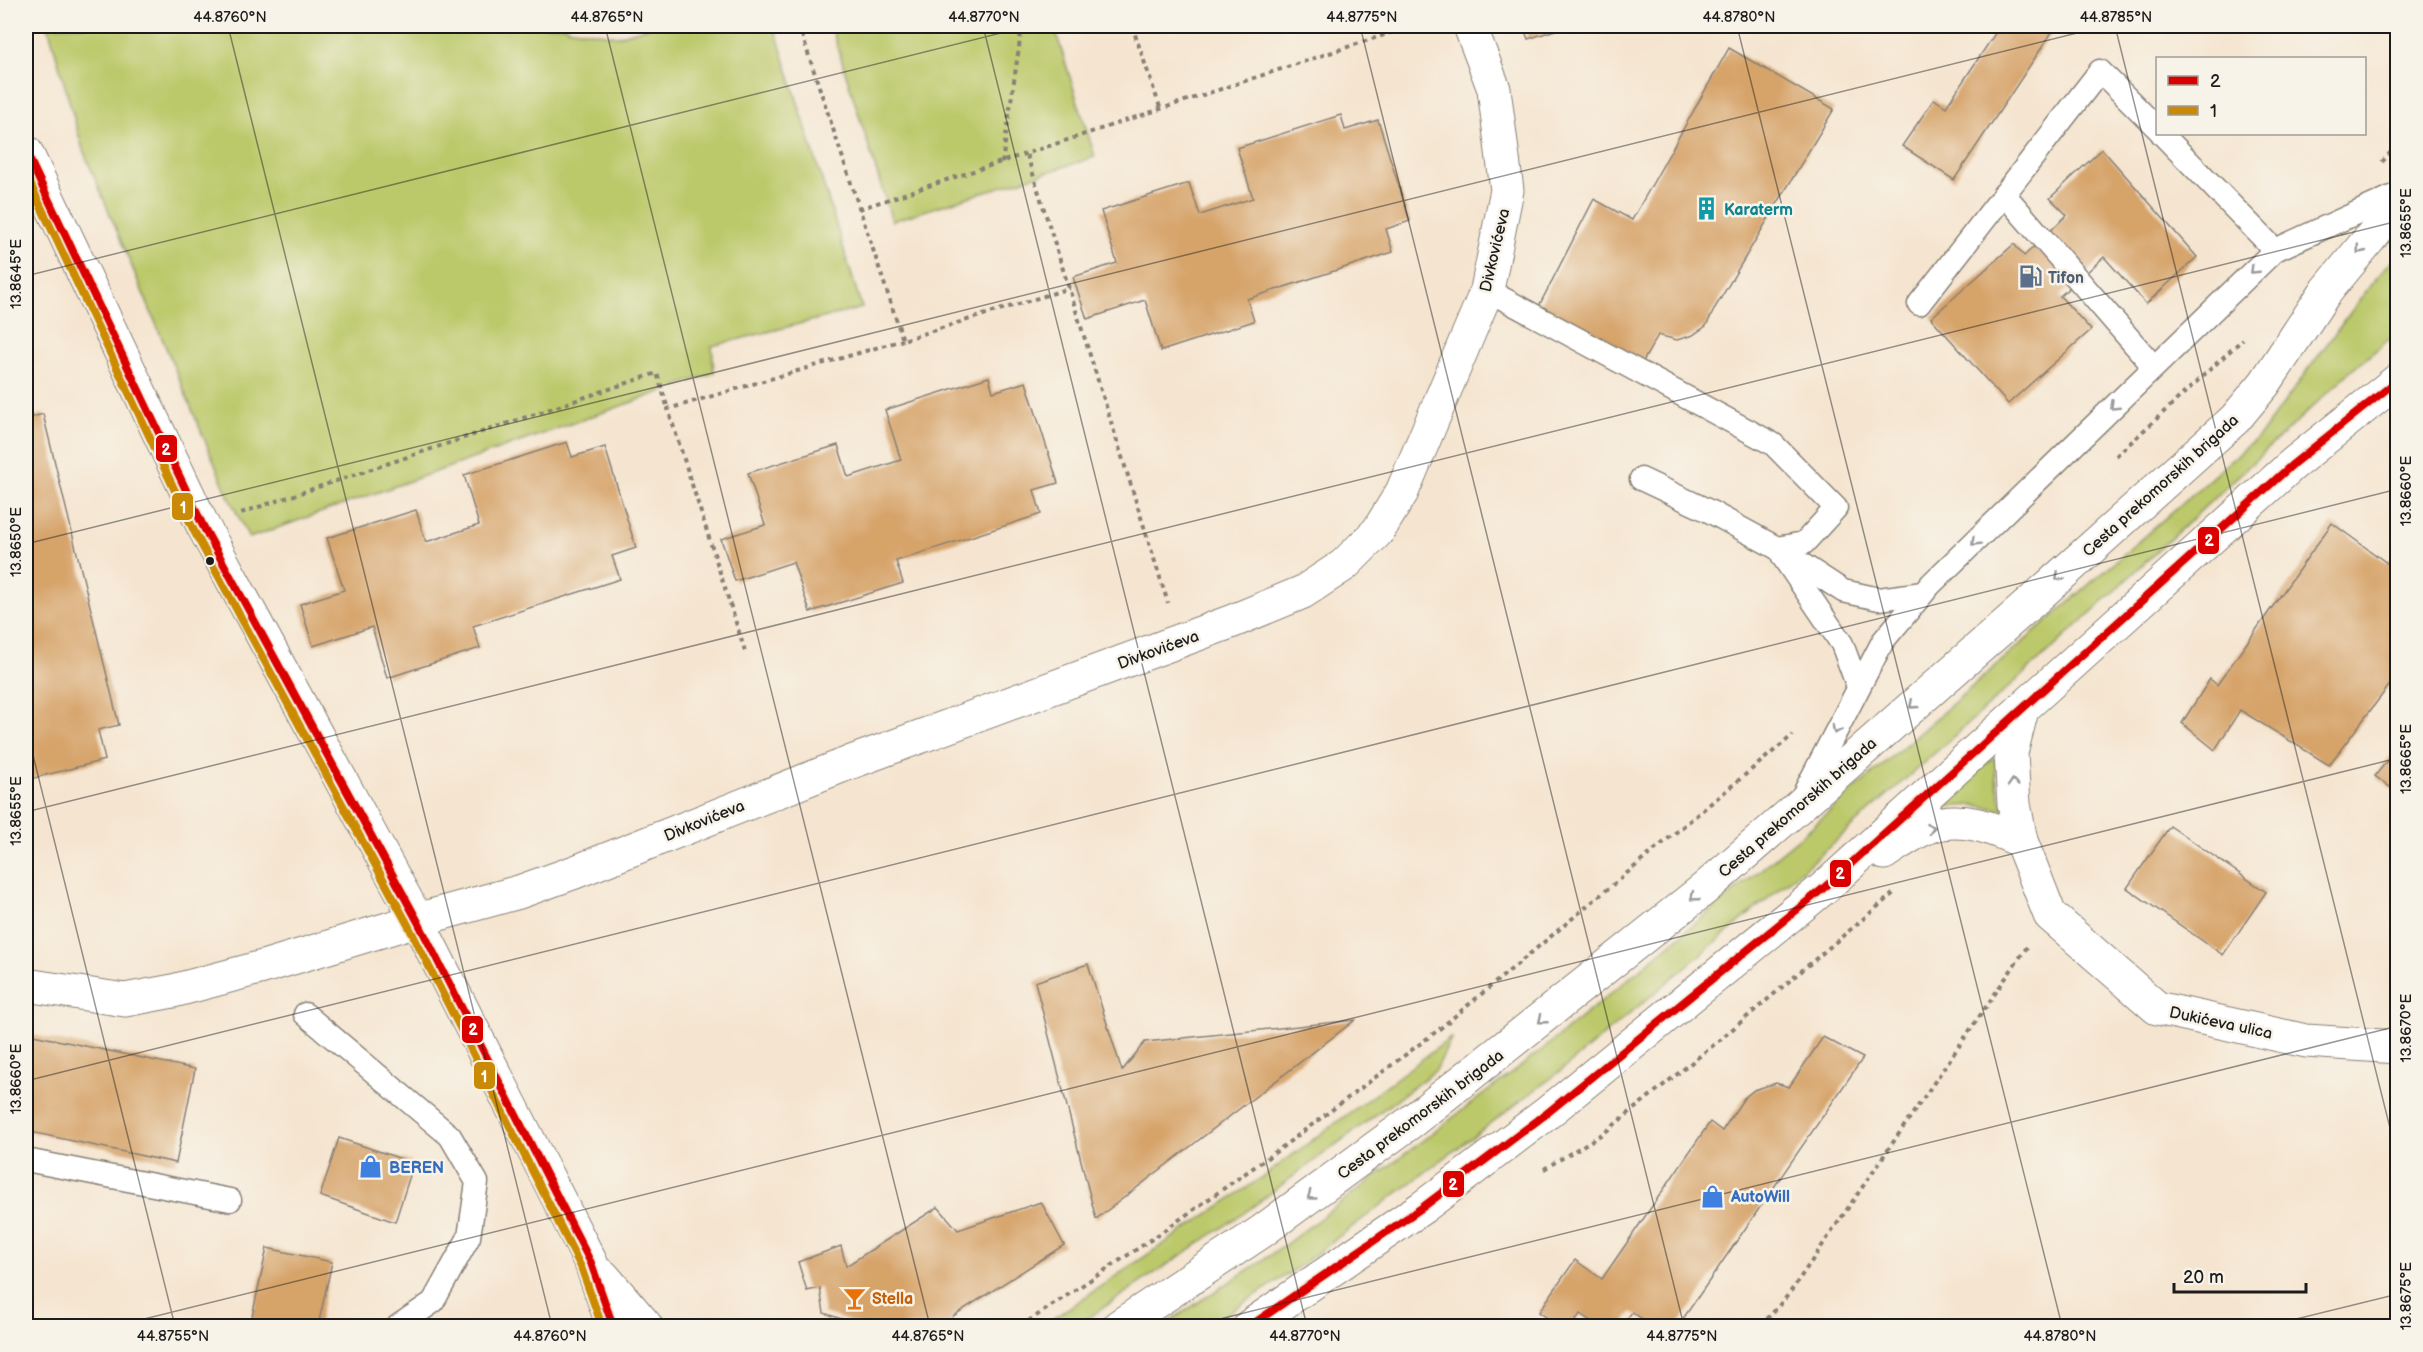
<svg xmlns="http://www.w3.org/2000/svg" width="2423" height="1352" font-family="'Balsamiq Sans',sans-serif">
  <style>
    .green { fill: #bcc96b; stroke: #6c7244; stroke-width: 1.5 }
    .building { fill: #d6a369 }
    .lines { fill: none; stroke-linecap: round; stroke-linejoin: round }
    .lane-casing { stroke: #888076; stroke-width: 25 }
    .street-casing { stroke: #888076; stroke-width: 35 }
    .secondary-casing { stroke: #888076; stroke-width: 35 }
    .path { stroke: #888076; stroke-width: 4; stroke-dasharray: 4.5 4.5; stroke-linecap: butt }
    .lane { stroke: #fff; stroke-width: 22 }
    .street { stroke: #fff; stroke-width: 33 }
    .secondary { stroke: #fff; stroke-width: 33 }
    .bus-1-casing { stroke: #f7f3e8; stroke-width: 12 }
    .bus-2-casing { stroke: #f7f3e8; stroke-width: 12 }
    .bus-1 { stroke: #db0000; stroke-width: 8 }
    .bus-2 { stroke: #cb8a06; stroke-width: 8 }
    .oneway { stroke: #999 }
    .ticks { fill: none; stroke: #1c1c1c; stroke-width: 1.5; stroke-opacity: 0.45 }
    .bus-dot { fill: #1c1c1c; stroke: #f7f3e8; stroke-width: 2 }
    .labels { text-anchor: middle; stroke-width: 5; stroke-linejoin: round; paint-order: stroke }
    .culture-label { font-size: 16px; font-weight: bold; fill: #0d838f; stroke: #f7f3e8; text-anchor: start }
    .street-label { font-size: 16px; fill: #1c1c1c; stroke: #f7f3e8 }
    .service-label { font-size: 16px; font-weight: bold; fill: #4e5e75; stroke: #f7f3e8; text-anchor: start }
    .shop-label { font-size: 16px; font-weight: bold; fill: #366cbe; stroke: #f7f3e8; text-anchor: start }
    .food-label { font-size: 16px; font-weight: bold; fill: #c56008; stroke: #f7f3e8; text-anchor: start }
    .line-badge { stroke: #f7f3e8; stroke-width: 2 }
    .badge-label { font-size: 16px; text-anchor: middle; font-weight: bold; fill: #fff }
    .neatline { fill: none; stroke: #1c1c1c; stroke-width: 2 }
    .ticks-label { font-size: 15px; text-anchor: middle; fill: #1c1c1c }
  </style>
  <rect width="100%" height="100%" fill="#f7f3e8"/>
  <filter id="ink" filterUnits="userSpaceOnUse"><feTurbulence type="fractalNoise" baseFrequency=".0167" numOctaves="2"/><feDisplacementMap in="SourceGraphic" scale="12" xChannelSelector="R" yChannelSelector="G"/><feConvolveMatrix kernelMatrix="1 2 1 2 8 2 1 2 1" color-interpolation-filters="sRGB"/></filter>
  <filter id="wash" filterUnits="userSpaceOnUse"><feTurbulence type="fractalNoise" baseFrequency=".008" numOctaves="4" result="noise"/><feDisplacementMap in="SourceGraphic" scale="24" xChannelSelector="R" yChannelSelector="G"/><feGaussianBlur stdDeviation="1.35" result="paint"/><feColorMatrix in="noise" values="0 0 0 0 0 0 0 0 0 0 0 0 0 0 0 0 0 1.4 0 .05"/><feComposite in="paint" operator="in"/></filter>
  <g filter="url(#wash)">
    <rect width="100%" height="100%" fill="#f5e5d0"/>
    <g class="green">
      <polygon points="48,26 566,26 567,28 618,36 652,26 774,26 862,308 712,346 714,373 249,538 227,493 83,150"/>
      <polygon points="831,26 1054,26 1095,157 892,221"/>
      <polygon points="2397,254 2397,333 2352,370 2054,647 1820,855 1562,1070 1293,1271 1208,1326 1162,1326 1277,1251 1542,1050 1799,838 2260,435 2370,286"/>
      <polygon points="1994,756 1997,785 2004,810 1975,805 1940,807"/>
      <polygon points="1452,1037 1436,1070 1244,1213 1076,1326 1042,1326 1264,1176"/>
    </g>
    <g id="blocks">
      <g class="building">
        <polygon points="1523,26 1567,26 1528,39"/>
        <polygon points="2000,26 2056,26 1954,180 1902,146 1934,99 1946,107"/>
        <polygon points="2387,26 2398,26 2398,38"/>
        <polygon points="1729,48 1834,109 1716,306 1706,326 1693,335 1677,340 1658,335 1641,365 1539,306 1594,199 1632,220"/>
        <polygon points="1341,115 1345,130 1378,120 1410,221 1386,229 1393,252 1247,299 1254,321 1161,351 1145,300 1087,319 1073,277 1117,263 1101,211 1189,183 1200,215 1253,198 1237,148"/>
        <polygon points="2102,149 2197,257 2146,304 2104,257 2060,296 2091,330 2008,404 1931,318 2014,244 2024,256 2067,215 2050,198"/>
        <polygon points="989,377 993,392 1026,382 1058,483 1034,490 1041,514 896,561 903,583 810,612 793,562 735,581 721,539 765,525 748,473 838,445 848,477 901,460 885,410"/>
        <polygon points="43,414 119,725 98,730 105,760 26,780 26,691 30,690 26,673 26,419"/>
        <polygon points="567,442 572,457 605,447 636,548 612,556 620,579 473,626 480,648 387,678 372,627 313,646 300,604 344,590 327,538 416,510 426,542 479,525 464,475"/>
        <polygon points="2332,523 2387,563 2395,555 2398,556 2398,674 2329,765 2240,710 2215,750 2182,723 2210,679 2217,685"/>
        <polygon points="2398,747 2398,793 2375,776"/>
        <polygon points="2170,826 2266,892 2223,955 2127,888"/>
        <polygon points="1088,964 1122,1071 1145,1042 1355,1020 1096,1219 1035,982"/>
        <polygon points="33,1035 195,1069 176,1163 26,1131 26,1070"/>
        <polygon points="1823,1037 1863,1058 1678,1326 1653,1326 1632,1312 1622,1326 1598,1326 1580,1314 1572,1326 1559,1326 1539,1312 1575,1260 1602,1279 1710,1122 1722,1131 1744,1098 1754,1090 1776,1083 1789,1087"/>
        <polygon points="339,1138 414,1163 395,1222 320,1196"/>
        <polygon points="1041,1202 1064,1245 953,1316 949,1326 862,1326 824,1313 820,1288 807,1291 798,1262 841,1246 846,1266 938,1207 958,1230"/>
        <polygon points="267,1248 332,1262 318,1326 250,1326"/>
      </g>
    </g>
  </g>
  <g filter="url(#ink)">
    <use href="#blocks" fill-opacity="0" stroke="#888076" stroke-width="1.5"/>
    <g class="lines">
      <defs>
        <g id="lane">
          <polyline points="2162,134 2275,250"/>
          <polyline points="2004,194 2154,367"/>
          <polyline points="1487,290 1773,444 1836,508 1804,543 1777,548"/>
          <polyline points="1919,304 2100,71 2158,129"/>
          <polyline points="1641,479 1709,511 1777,548 1843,591 1879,599 1923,593"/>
          <polyline points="1783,557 1842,644 1858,687"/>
          <polyline points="1803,795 1883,641 1931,584 2275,250 2398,194"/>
          <polyline points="305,1014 450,1136 477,1182 469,1237 433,1302 398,1326"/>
          <polyline points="26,1160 230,1200"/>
        </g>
        <g id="street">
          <polyline points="2021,841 2050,915 2157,1008 2306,1041 2398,1047"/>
          <polyline points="26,985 125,1000 173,991 263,967 417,920 519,892 575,872 849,763 1233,621 1303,592 1344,565 1378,531 1402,492 1487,290 1507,190 1494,89 1470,26"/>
        </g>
        <g id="secondary">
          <polyline points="26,152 203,526 417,920 591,1263 613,1326"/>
          <polyline points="2021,841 2014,804 2011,753 2022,710"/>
          <path d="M 1884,853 C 1898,844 1914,832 1930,826 C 1962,815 1992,828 2021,841"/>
          <polyline points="603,1276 646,1326"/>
          <polyline points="1119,1326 1261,1232 1412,1121 1704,889 1797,808 2029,604 2235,419 2265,383 2324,294 2398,204"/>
          <polyline points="1250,1326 1423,1207 1546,1114 1825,887 2293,464 2398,380"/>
        </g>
      </defs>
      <use href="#lane" class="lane-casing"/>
      <use href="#street" class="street-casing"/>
      <use href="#secondary" class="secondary-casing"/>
      <g class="path">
        <polyline points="799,26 903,340 1070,288"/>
        <polyline points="1008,26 1020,32"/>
        <polyline points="1132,26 1161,110"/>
        <polyline points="1027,155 1168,603"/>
        <polyline points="2382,162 2398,144"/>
        <polyline points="1002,163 1021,33 1018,26"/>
        <polyline points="859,209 1411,26"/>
        <polyline points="2116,456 2243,339"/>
        <polyline points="241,513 657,373 668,409"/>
        <polyline points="745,651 668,409 903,340"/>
        <polyline points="1544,1169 1604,1133 1716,1043 1895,892"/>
        <polyline points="1021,1326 1152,1239 1277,1151 1437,1031 1793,735"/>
        <polyline points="1761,1326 1789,1294 2027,947"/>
      </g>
      <use href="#lane" class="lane"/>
      <use href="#street" class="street"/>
      <use href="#secondary" class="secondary"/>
      <defs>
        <g id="bus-1">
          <polyline points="26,152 203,526 417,920 591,1263 613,1326"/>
          <polyline points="1250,1326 1423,1207 1546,1114 1825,887 2293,464 2398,380"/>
        </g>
        <polyline id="bus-2" points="26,175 194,531 408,925 581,1267 602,1326"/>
      </defs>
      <use href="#bus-1" class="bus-1-casing"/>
      <use href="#bus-2" class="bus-2-casing"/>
      <use href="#bus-1" class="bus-1"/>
      <use href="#bus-2" class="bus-2"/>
    </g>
    <defs><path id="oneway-chevron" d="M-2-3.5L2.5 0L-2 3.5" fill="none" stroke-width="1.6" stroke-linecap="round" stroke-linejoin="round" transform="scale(1.5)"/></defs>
    <g class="oneway">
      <use href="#oneway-chevron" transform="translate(2360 250) rotate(129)"/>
      <use href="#oneway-chevron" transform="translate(2254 270) rotate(136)"/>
      <use href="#oneway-chevron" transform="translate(2114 406) rotate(136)"/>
      <use href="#oneway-chevron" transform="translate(1975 542) rotate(136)"/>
      <use href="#oneway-chevron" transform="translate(2059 577) rotate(138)"/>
      <use href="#oneway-chevron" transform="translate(1913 705) rotate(139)"/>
      <use href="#oneway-chevron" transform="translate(1836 730) rotate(117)"/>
      <use href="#oneway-chevron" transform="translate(2013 783) rotate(-94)"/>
      <use href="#oneway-chevron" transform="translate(1931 828) rotate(-19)"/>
      <use href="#oneway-chevron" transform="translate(1694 897) rotate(141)"/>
      <use href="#oneway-chevron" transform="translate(1542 1020) rotate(141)"/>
      <use href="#oneway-chevron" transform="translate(1311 1196) rotate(144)"/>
    </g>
  </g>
  <path class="ticks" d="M 228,26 L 552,1326M 605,26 L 930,1326M 983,26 L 1307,1326M 1360,26 L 1684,1326M 1737,26 L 2062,1326M 2115,26 L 2398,1160M 26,276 L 1029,26M 26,544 L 2105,26M 26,727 L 175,1326M 26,812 L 2398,221M 26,1081 L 2398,489M 116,1326 L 2398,758M 1192,1326 L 2398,1026M 2268,1326 L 2398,1294"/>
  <defs>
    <symbol id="building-bare" viewBox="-9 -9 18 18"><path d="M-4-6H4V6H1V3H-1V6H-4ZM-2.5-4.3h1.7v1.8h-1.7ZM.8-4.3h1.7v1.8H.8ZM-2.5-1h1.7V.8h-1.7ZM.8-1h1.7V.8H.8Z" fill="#0f9aa8" stroke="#f7f3e8" stroke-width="2.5" paint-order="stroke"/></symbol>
    <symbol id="fuel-bare" viewBox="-9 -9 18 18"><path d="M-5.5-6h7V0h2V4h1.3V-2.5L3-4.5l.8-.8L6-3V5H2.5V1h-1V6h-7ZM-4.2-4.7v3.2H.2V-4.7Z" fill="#5c6f8a" stroke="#f7f3e8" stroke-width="2.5" paint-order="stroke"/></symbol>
    <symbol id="shop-bare" viewBox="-9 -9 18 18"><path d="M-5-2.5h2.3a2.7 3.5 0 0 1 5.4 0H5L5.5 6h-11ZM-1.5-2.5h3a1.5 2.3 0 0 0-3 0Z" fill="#3f7fe0" stroke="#f7f3e8" stroke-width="2.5" paint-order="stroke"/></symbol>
    <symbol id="bar-bare" viewBox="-9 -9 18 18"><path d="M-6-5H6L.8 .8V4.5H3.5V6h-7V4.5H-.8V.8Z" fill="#e8710a" stroke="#f7f3e8" stroke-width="2.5" paint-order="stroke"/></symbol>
  </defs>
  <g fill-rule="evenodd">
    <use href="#building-bare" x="1690" y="192" width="33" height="33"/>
    <use href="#fuel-bare" x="2014" y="260" width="33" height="33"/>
    <use href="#shop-bare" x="354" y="1150" width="33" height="33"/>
    <use href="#shop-bare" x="1696" y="1180" width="33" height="33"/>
    <use href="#bar-bare" x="838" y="1282" width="33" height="33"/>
  </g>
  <circle class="bus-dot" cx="210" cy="561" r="5"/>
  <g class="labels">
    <g class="culture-label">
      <text x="1724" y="215">Karaterm</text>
    </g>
    <g class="street-label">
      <text transform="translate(1494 250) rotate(-77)" y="6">Divkovićeva</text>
      <text transform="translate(2160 485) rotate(-42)" y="6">Cesta prekomorskih brigada</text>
      <text transform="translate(1158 649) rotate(-20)" y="6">Divkovićeva</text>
      <text transform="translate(1797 807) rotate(-41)" y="6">Cesta prekomorskih brigada</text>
      <text transform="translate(704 820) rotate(-22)" y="6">Divkovićeva</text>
      <text transform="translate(2221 1022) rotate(12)" y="6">Dukićeva ulica</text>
      <text transform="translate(1420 1114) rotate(-37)" y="6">Cesta prekomorskih brigada</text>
    </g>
    <g class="service-label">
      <text x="2048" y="283">Tifon</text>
    </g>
    <g class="shop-label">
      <text x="389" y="1173">BEREN</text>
      <text x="1731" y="1202">AutoWill</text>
    </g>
    <g class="food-label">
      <text x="872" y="1304">Stella</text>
    </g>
  </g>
  <g class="line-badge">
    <rect x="155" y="434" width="23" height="29" rx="6" fill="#db0000"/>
    <rect x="171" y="492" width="23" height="29" rx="6" fill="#cb8a06"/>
    <rect x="2197" y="526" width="23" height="29" rx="6" fill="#db0000"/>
    <rect x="1829" y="859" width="23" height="29" rx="6" fill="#db0000"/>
    <rect x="461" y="1015" width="23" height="29" rx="6" fill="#db0000"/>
    <rect x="473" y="1061" width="23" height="29" rx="6" fill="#cb8a06"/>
    <rect x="1442" y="1170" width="23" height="28" rx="6" fill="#db0000"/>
  </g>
  <g class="badge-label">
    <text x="166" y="455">2</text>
    <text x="183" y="513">1</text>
    <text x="2209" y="546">2</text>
    <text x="1840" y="879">2</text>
    <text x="473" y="1035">2</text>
    <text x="484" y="1082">1</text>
    <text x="1453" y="1190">2</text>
  </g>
  <rect width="2423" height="1352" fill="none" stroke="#f7f3e8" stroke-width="66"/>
  <rect x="2156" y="57" width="210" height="78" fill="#f7f3e8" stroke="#9f9d96" stroke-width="1.5"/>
  <rect x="2168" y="76" width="30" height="9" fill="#db0000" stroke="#9f9d96" stroke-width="1.5"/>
  <text x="2210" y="87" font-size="18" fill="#1c1c1c">2</text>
  <rect x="2168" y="106" width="30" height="9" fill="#cb8a06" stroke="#9f9d96" stroke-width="1.5"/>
  <text x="2210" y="117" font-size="18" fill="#1c1c1c">1</text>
  <path d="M2174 1283v9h132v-9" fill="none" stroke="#1c1c1c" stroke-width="3"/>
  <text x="2183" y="1283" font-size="18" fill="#1c1c1c" stroke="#f7f3e8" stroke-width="4.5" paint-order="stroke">20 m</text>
  <rect x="33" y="33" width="2357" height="1286" class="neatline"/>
  <g class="ticks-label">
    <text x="230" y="22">44.8760°N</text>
    <text x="607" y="22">44.8765°N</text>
    <text x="984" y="22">44.8770°N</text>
    <text x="1362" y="22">44.8775°N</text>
    <text x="1739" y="22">44.8780°N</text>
    <text x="2116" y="22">44.8785°N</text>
    <text transform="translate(2406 223) rotate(-90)" y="5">13.8655°E</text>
    <text transform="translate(16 274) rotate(-90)" y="5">13.8645°E</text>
    <text transform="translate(2406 491) rotate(-90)" y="5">13.8660°E</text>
    <text transform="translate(16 542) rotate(-90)" y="5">13.8650°E</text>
    <text transform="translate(2406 759) rotate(-90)" y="5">13.8665°E</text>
    <text transform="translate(16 811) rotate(-90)" y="5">13.8655°E</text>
    <text transform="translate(2406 1028) rotate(-90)" y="5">13.8670°E</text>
    <text transform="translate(16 1079) rotate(-90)" y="5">13.8660°E</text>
    <text transform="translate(2406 1296) rotate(-90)" y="5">13.8675°E</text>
    <text x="173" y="1341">44.8755°N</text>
    <text x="550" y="1341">44.8760°N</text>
    <text x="928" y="1341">44.8765°N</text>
    <text x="1305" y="1341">44.8770°N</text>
    <text x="1682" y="1341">44.8775°N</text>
    <text x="2060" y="1341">44.8780°N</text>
  </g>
</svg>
